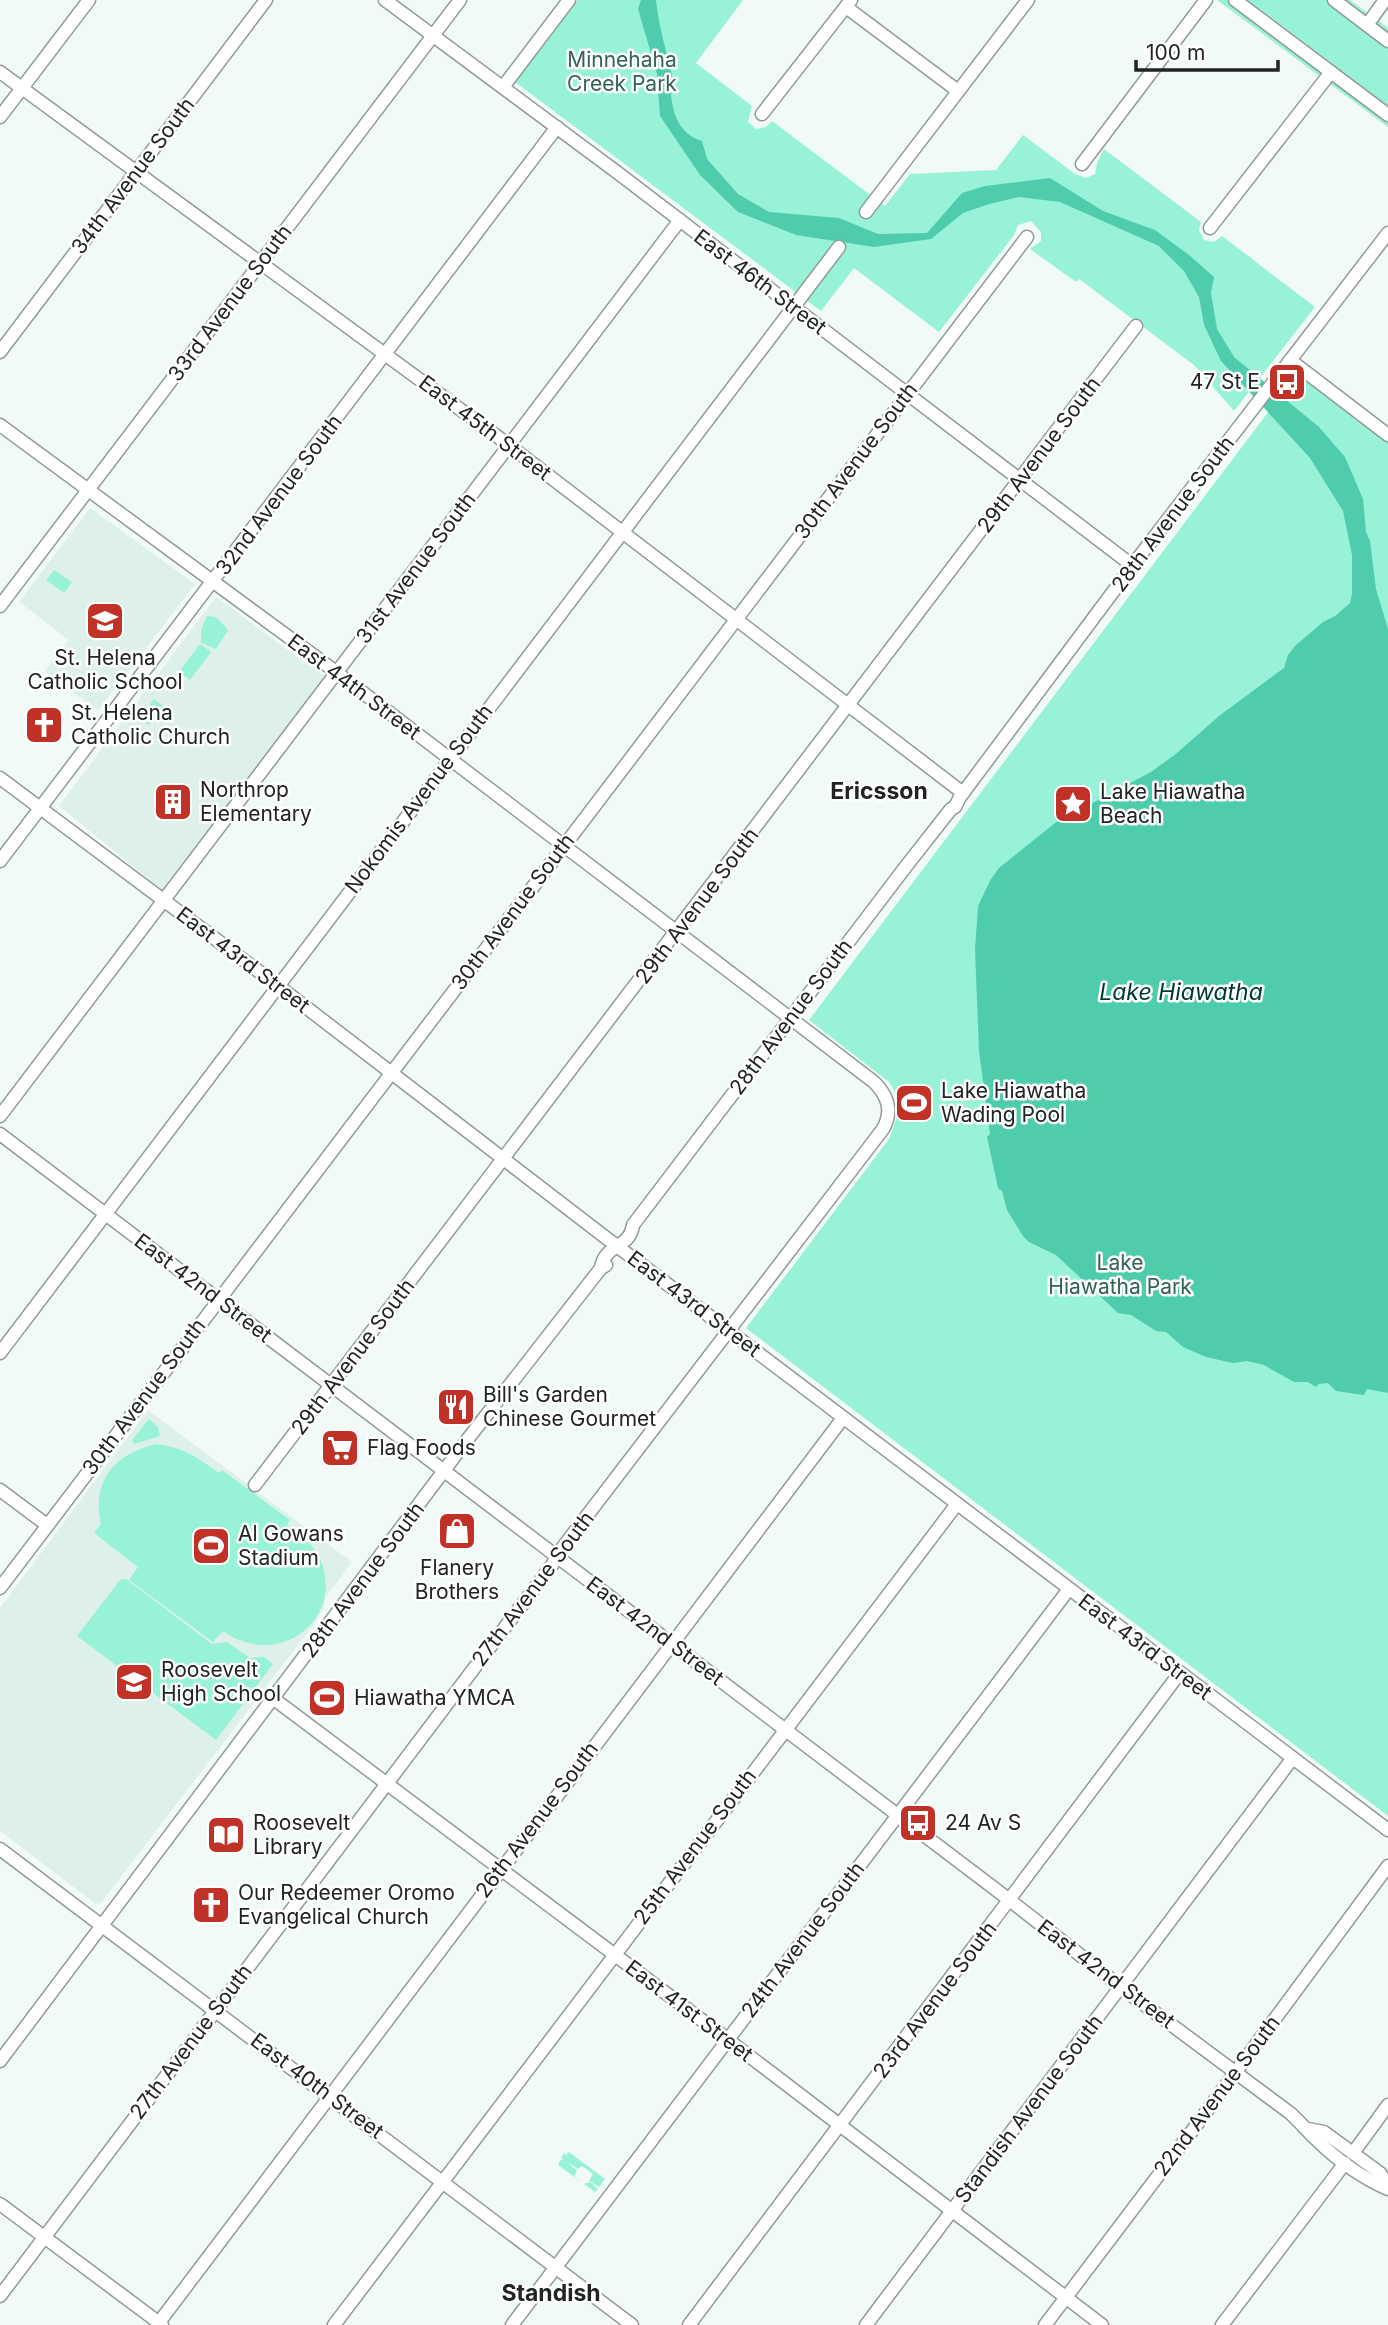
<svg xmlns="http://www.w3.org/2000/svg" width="1388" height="2325" font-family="Inter,sans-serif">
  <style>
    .built { fill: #def0ea }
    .green { fill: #97f2d7 }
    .water { fill: #4fccac }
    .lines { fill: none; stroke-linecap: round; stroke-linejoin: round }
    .minor-casing { stroke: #919a97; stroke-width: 15 }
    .minor { stroke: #fff; stroke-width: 12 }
    .labels { text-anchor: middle; stroke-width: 5; stroke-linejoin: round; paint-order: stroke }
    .park-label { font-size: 21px; fill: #306355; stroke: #fff }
    .street-label { font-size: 21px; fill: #202422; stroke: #fff }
    .poi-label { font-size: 21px; fill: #202422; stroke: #fff; text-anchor: start }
    .neighbourhood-label { font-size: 23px; font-weight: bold; fill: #202422; stroke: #fff }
    .water-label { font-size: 23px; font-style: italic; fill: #00392d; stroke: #fff }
  </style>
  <rect width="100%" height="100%" fill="#f1faf7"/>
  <g class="built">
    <polygon points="90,508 195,584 98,711 45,671 69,640 19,602"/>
    <polygon points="216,597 325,677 162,890 59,806"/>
    <polygon points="148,1410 352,1562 326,1597 323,1609 314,1624 101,1903 96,1904 0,1831 0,1608"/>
  </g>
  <g class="green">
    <polygon points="578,0 743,0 696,63 752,106 748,122 756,129 766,127 772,121 885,206 910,174 996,170 1023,135 1075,174 1086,178 1095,174 1097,163 1104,149 1201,222 1199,230 1204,240 1214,242 1222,236 1315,307 1234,411 1194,365 1079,279 1076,282 1030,249 1041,241 1041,232 1031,221 1018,225 1014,235 939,332 854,268 821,311 515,82"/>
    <polygon points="1217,0 1350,0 1388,28 1388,127"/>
    <polygon points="1297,374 1388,442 1388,1816 746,1328 889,1139 899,1111 896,1093 889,1082 809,1020"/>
    <polygon points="54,570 72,582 64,593 46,580"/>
    <polygon points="207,616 216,617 228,630 216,649 201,643 201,630"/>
    <polygon points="200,644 211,652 190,680 179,672"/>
    <polygon points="154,699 163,706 149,725 140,718"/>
    <polygon points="149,1419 158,1427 160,1436 134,1444 132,1440"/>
    <path d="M 156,1444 C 183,1447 198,1458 219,1473 L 222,1470 L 290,1520 L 287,1525 C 298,1534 311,1542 318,1555 C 349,1615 281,1672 223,1631 L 213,1642 L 129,1580 L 138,1567 L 94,1533 L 101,1524 C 91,1480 115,1454 156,1444 Z"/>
    <polygon points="126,1579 212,1644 227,1642 250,1658 264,1657 273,1664 216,1740 77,1636 120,1580"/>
    <polygon points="569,2152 605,2179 599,2187 589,2181 593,2174 582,2166 578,2169 566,2161 577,2171 574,2176 584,2184 590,2182 598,2189 595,2192 558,2165 560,2160 564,2159 561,2158 564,2153 566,2155"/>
  </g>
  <g class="water">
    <path d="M 641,0 L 656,0 C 659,30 667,51 673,80 C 674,85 671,90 671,95 C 673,116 681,135 702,141 L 707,159 L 738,194 L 769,212 L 839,218 L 878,234 L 927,233 L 962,193 L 985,186 L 1050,178 L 1103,211 L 1155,230 L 1189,255 L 1214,277 L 1211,293 L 1217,329 L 1234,357 L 1319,427 L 1345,457 L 1363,499 L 1366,532 L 1370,541 L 1376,589 L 1388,629 L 1388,1393 L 1367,1389 L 1364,1395 L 1336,1391 L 1328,1383 L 1319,1384 L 1316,1387 L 1308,1382 L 1294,1382 L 1264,1365 L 1247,1361 L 1233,1363 L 1206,1357 L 1183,1347 L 1166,1332 L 1156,1331 L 1131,1315 L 1118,1313 L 1056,1255 L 1029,1242 L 1023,1236 L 1007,1210 L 1002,1191 L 998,1188 L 987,1137 L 990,1134 L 979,1051 L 975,949 L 978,906 L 991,879 L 999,868 L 1055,823 L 1151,772 L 1177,753 L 1219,716 L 1284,668 L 1288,655 L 1295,646 L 1323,622 L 1335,616 L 1350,603 L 1352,594 L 1352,555 L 1343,511 L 1310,458 L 1221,361 L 1204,325 L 1199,297 L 1184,271 L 1159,246 L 1060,202 L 1019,197 L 989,204 L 963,213 L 931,239 L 874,247 L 796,235 L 738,212 L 700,175 L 660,116 L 657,74 L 638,9 Z"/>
    <polygon points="920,1091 923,1112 909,1114 906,1093"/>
  </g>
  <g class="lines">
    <defs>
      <g id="minor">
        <polyline points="385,0 618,173 1133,566"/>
        <polyline points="1235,0 1388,115"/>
        <polyline points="1334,0 1388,41"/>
        <polyline points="846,7 958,91"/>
        <polyline points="1367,25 1385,0"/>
        <polyline points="0,72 502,440 963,793"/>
        <polyline points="503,87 569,0"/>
        <polyline points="762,114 851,0"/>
        <polyline points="0,117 89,0"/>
        <polyline points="1082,164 1206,0"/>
        <polyline points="866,212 1028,0"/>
        <polyline points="1210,228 1331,72"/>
        <polyline points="0,352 266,0"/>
        <polyline points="1290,360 1388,435"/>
        <path d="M 0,425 L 328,666 L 874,1082 C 888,1096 893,1111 883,1129 L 563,1547 L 552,1565 L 0,2296"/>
        <polyline points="0,606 460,0"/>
        <polyline points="0,778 277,985 605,1237 1388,1830"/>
        <polyline points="0,861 557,127"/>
        <polyline points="0,1116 680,220"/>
        <path d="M 0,1134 L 1003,1895 L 1130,1994 L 1290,2113 C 1300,2122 1308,2132 1318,2141 C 1337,2160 1364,2179 1388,2189"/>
        <path d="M 601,1268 C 605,1243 630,1249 633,1225 L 907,865 L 951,809 L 955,807 L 960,797 L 1139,557 L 1388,233"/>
        <polyline points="0,1353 839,247"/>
        <polyline points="255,1485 1136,326"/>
        <polyline points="0,1490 47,1525"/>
        <polyline points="0,1588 1027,237"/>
        <polyline points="274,1699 719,2033 1102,2325"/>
        <polyline points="0,1849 632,2325"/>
        <polyline points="0,2061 467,1440 601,1268 606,1265"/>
        <polyline points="1308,2129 1324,2132 1380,2173 1388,2186"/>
        <polyline points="1353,2153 1388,2105"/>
        <polyline points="0,2204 162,2325"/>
        <polyline points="157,2325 843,1418"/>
        <polyline points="334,2325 957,1504"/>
        <polyline points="512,2325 1069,1589"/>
        <polyline points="689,2325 1179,1674"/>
        <polyline points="866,2325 1292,1759"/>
        <polyline points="1045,2325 1195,2127 1388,1866"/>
        <polyline points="1222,2325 1345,2163"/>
      </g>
    </defs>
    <use href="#minor" class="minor-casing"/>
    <use href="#minor" class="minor"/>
  </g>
  <defs>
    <symbol id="bus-square" viewBox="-11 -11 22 22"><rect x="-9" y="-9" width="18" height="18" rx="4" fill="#c03227" stroke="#fff"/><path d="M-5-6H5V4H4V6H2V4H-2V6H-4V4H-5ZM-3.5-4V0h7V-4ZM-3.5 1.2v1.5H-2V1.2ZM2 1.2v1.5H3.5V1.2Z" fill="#fff"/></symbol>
    <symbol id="school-square" viewBox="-11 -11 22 22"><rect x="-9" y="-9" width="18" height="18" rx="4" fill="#c03227" stroke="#fff"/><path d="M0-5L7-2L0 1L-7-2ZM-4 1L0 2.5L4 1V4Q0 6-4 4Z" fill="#fff"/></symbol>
    <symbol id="church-square" viewBox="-11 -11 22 22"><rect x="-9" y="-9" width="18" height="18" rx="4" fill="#c03227" stroke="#fff"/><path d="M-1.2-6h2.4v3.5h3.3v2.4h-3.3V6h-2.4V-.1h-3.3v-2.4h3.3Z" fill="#fff"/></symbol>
    <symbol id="building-square" viewBox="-11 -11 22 22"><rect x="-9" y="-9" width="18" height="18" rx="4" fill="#c03227" stroke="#fff"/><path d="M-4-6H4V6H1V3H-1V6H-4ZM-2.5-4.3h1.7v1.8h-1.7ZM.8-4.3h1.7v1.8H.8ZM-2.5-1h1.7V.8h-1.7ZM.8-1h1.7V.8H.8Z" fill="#fff"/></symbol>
    <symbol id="sight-square" viewBox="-11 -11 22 22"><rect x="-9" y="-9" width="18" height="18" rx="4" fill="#c03227" stroke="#fff"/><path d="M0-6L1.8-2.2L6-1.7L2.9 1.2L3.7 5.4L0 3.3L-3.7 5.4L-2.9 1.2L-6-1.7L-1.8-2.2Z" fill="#fff"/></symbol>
    <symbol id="stadium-square" viewBox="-11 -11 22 22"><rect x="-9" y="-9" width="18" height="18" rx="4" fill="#c03227" stroke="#fff"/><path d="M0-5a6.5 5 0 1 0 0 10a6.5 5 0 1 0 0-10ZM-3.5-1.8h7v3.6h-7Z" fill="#fff"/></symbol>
    <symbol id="restaurant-square" viewBox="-11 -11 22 22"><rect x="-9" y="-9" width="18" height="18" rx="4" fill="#c03227" stroke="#fff"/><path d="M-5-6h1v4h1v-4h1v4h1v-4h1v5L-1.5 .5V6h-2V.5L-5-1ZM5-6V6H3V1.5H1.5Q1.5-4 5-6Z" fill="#fff"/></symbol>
    <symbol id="supermarket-square" viewBox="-11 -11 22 22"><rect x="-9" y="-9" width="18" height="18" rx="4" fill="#c03227" stroke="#fff"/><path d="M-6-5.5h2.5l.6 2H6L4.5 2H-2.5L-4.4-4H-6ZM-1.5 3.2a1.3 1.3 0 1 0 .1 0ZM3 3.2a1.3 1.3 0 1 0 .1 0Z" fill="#fff"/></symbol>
    <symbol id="shop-square" viewBox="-11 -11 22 22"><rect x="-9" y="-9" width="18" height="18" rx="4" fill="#c03227" stroke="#fff"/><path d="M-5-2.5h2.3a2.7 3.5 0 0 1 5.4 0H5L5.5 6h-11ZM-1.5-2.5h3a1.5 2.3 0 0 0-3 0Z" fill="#fff"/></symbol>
    <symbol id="library-square" viewBox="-11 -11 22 22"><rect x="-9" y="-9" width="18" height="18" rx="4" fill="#c03227" stroke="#fff"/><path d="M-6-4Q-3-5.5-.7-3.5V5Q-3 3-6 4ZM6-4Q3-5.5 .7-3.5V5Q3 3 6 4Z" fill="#fff"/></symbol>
  </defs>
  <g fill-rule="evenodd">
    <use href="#bus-square" x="1265" y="360" width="44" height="44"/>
    <use href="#school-square" x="83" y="599" width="44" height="44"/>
    <use href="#church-square" x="22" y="703" width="44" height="44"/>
    <use href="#building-square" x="151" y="780" width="44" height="44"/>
    <use href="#sight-square" x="1051" y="782" width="44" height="44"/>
    <use href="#stadium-square" x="892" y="1081" width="44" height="44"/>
    <use href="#restaurant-square" x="434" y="1385" width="44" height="44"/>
    <use href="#supermarket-square" x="318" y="1426" width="44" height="44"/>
    <use href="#shop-square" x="435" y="1509" width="44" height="44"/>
    <use href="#stadium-square" x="189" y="1524" width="44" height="44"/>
    <use href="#school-square" x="112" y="1660" width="44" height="44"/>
    <use href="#stadium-square" x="305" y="1676" width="44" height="44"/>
    <use href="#bus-square" x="896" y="1801" width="44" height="44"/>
    <use href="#library-square" x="204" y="1813" width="44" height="44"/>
    <use href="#church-square" x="189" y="1883" width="44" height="44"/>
  </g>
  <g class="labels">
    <g class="park-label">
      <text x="622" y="67">Minnehaha<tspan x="622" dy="24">Creek Park</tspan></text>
      <text x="1120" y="1270">Lake<tspan x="1120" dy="24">Hiawatha Park</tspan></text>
    </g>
    <g class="street-label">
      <text transform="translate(133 176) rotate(-53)" y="7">34th Avenue South</text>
      <text transform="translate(760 282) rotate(37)" y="7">East 46th Street</text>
      <text transform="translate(230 303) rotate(-53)" y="7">33rd Avenue South</text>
      <text transform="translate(485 428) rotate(37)" y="7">East 45th Street</text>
      <text transform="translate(1039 455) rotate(-53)" y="7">29th Avenue South</text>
      <text transform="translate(856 461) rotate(-53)" y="7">30th Avenue South</text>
      <text transform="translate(279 495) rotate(-53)" y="7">32nd Avenue South</text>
      <text transform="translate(1173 514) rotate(-53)" y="7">28th Avenue South</text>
      <text transform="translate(416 568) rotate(-53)" y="7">31st Avenue South</text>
      <text transform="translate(354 687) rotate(37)" y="7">East 44th Street</text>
      <text transform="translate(419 799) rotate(-53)" y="7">Nokomis Avenue South</text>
      <text transform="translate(697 906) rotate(-53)" y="7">29th Avenue South</text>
      <text transform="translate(513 912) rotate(-53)" y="7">30th Avenue South</text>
      <text transform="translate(243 960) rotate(37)" y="7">East 43rd Street</text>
      <text transform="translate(791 1017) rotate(-53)" y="7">28th Avenue South</text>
      <text transform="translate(203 1288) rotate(37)" y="7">East 42nd Street</text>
      <text transform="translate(694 1304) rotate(37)" y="7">East 43rd Street</text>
      <text transform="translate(353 1357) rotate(-53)" y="7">29th Avenue South</text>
      <text transform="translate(144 1397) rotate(-53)" y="7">30th Avenue South</text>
      <text transform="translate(363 1580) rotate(-53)" y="7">28th Avenue South</text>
      <text transform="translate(533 1589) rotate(-53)" y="7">27th Avenue South</text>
      <text transform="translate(655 1631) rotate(37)" y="7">East 42nd Street</text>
      <text transform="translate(1145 1647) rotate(37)" y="7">East 43rd Street</text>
      <text transform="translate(537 1820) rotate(-53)" y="7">26th Avenue South</text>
      <text transform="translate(695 1847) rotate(-53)" y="7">25th Avenue South</text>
      <text transform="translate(803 1940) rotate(-53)" y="7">24th Avenue South</text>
      <text transform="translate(1106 1974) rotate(37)" y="7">East 42nd Street</text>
      <text transform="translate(935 2000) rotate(-53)" y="7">23rd Avenue South</text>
      <text transform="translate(689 2011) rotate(37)" y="7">East 41st Street</text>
      <text transform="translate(191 2042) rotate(-53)" y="7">27th Avenue South</text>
      <text transform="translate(317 2086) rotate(37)" y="7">East 40th Street</text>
      <text transform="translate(1217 2096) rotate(-53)" y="7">22nd Avenue South</text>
      <text transform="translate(1029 2109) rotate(-53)" y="7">Standish Avenue South</text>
    </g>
    <g class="poi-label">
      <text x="1260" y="389" text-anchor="end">47 St E</text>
      <text x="105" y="665" text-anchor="middle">St. Helena<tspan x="105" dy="24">Catholic School</tspan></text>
      <text x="71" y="720">St. Helena<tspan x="71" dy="24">Catholic Church</tspan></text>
      <text x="200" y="797">Northrop<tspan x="200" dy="24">Elementary</tspan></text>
      <text x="1100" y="799">Lake Hiawatha<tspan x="1100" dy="24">Beach</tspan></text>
      <text x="941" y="1098">Lake Hiawatha<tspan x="941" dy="24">Wading Pool</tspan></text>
      <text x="483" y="1402">Bill's Garden<tspan x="483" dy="24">Chinese Gourmet</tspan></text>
      <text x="367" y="1455">Flag Foods</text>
      <text x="238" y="1541">Al Gowans<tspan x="238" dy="24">Stadium</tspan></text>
      <text x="457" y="1575" text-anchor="middle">Flanery<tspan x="457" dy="24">Brothers</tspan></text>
      <text x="161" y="1677">Roosevelt<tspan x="161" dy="24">High School</tspan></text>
      <text x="354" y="1705">Hiawatha YMCA</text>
      <text x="253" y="1830">Roosevelt<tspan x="253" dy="24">Library</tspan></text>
      <text x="945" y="1830">24 Av S</text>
      <text x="238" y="1900">Our Redeemer Oromo<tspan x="238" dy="24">Evangelical Church</tspan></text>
    </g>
    <g class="neighbourhood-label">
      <text x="879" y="799">Ericsson</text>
      <text x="551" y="2301">Standish</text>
    </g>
    <g class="water-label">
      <text x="1181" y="1000">Lake Hiawatha</text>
    </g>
  </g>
  <path d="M1136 60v10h142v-10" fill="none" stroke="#202422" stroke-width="3.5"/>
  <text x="1146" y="60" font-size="21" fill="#202422" stroke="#ffffff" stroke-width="5" paint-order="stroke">100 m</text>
</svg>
